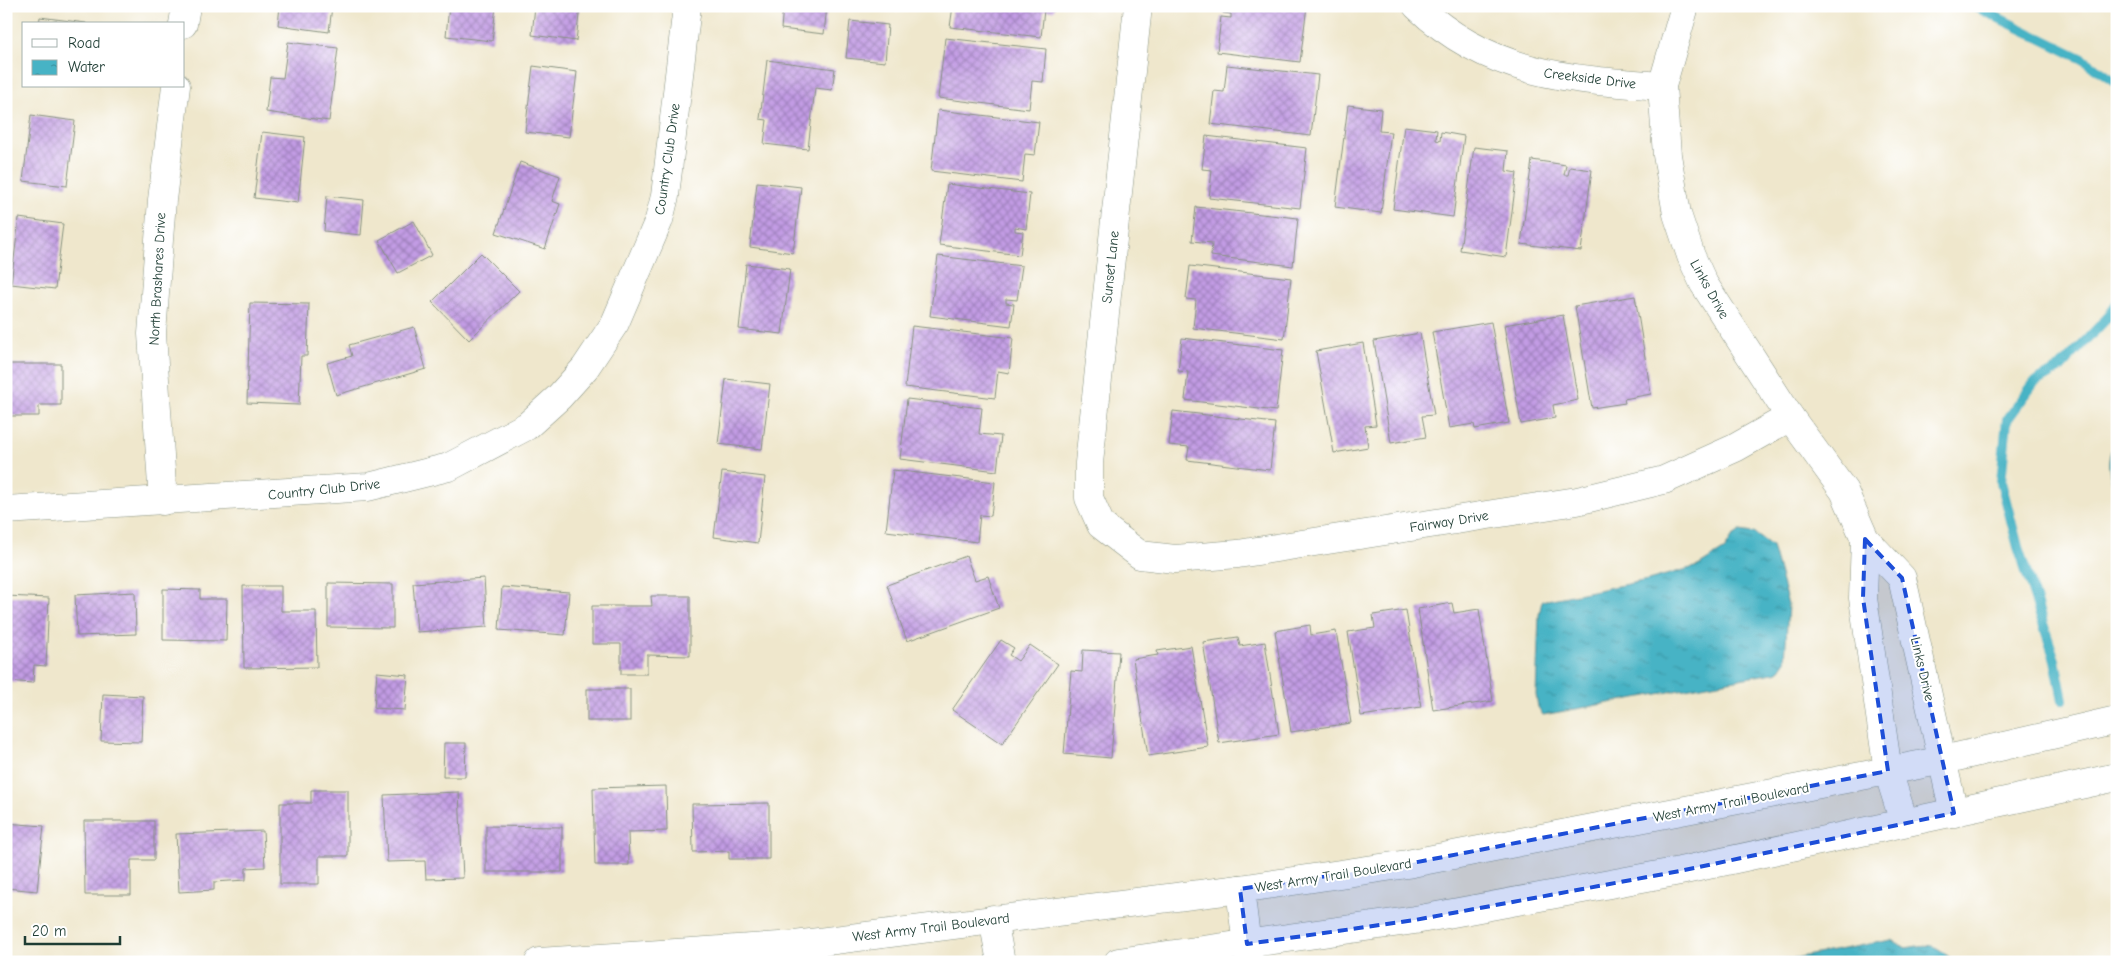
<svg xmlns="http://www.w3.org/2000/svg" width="2123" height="968" font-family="'Comic Neue',sans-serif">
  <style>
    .water { fill: url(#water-ripples); stroke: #33787c }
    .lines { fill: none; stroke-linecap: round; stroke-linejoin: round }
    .stream { stroke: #47b3c5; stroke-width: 10 }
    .building { fill: url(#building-cross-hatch) }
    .minor-casing { stroke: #879280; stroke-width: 29 }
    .secondary-casing { stroke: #879280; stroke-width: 29 }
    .minor { stroke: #fff; stroke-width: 28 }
    .secondary { stroke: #fff; stroke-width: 28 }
    .marked { fill: #1d4ed8; fill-opacity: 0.2; stroke: #1d4ed8; stroke-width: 4; stroke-dasharray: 10 6; stroke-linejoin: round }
    .labels { text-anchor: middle; stroke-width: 4; stroke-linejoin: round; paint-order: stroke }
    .street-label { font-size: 14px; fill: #1f3d34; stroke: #fff }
  </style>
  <defs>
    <pattern id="water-ripples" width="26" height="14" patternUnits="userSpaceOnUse" patternTransform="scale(1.25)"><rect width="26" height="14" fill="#47b3c5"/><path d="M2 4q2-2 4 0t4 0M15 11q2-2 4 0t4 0" fill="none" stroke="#3b93a1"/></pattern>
    <pattern id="building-cross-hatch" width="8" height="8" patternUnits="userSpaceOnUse" patternTransform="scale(1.25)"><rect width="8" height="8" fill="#c29be4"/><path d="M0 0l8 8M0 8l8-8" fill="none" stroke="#9d80ba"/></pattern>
  </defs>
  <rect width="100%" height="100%" fill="#fff"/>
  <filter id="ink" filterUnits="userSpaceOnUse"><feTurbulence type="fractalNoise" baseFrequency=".02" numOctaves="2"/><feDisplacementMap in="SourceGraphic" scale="10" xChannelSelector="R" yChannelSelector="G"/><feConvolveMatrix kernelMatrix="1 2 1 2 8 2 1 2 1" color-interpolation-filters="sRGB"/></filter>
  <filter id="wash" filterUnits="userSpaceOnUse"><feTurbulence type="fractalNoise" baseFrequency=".0096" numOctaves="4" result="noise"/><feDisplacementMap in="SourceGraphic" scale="20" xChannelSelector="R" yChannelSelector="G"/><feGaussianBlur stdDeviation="1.12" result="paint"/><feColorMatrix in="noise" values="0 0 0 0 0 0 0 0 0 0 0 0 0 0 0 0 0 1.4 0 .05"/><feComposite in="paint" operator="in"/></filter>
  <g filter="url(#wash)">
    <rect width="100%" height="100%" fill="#efe7cc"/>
    <g class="water">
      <path d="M 2117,437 L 2117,500 C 2110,473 2103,463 2117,437 Z"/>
      <polygon points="1740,531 1754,533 1772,546 1788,604 1785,662 1778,672 1543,715 1538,707 1536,695 1539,615 1542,601 1648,580 1698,566 1725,549 1733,536"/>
      <path d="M 1891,940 L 1906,948 C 1933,943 1934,944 1955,962 L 1774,962 Z"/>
    </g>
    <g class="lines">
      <g class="stream">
        <polyline points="1974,6 2083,59 2117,83"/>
        <polyline points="2063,700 2055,660 2018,547 2001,482 2007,420 2034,383 2060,368 2109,316 2117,303"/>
      </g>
    </g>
    <g id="blocks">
      <g class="building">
        <polygon points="280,6 332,6 329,32 278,25"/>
        <polygon points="449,6 496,6 492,41 446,36"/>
        <polygon points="535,6 580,6 576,41 532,35"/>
        <polygon points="783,6 827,6 824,34 781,29"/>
        <polygon points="953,6 1055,6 1054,11 1044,10 1041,37 950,27"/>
        <polygon points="1223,6 1307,6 1300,62 1217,52 1221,17 1231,18 1231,14 1223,13"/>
        <polygon points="40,17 86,23 86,24 39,24"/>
        <polygon points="850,21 888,25 885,62 846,58"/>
        <polygon points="945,38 1046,49 1043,82 1032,81 1029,109 938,98"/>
        <polygon points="288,42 338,48 329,121 266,112 270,77 283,78"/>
        <polygon points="767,60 835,69 832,90 815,88 808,149 764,144 767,120 760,119"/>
        <polygon points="1227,65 1318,75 1311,136 1210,124 1214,91 1224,92"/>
        <polygon points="533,66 577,72 569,137 525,132"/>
        <polygon points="1348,105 1381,109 1379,131 1391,132 1381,213 1335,207"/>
        <polygon points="938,110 1039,122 1035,155 1025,154 1022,182 931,171"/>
        <polygon points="31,115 75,121 67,186 23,181"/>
        <polygon points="1404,126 1437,130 1436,140 1440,141 1441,132 1464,136 1453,217 1393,209"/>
        <polygon points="262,132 305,137 298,203 254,198"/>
        <polygon points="1206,136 1307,148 1300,208 1209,198 1212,170 1202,169"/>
        <polygon points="1474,147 1508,151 1506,171 1517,173 1506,257 1460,250"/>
        <polygon points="1532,160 1566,165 1564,175 1568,175 1570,167 1592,170 1581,251 1521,244"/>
        <polygon points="520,162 560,176 552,201 560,204 545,249 496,233"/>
        <polygon points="757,182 801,187 793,253 750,247"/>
        <polygon points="947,184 1030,194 1026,229 1015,227 1015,231 1023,232 1020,255 939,245"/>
        <polygon points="327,196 364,200 361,235 324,231"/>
        <polygon points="1196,207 1298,218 1293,266 1211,256 1212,243 1192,241"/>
        <polygon points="19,218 63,224 55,289 11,284"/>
        <polygon points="414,221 432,255 398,273 379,240"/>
        <polygon points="481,253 519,291 469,340 432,302"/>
        <polygon points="938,256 1022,266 1017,300 1006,299 1006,303 1014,304 1011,326 930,316"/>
        <polygon points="746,264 790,269 782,334 739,329"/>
        <polygon points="1190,266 1291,278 1284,339 1193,328 1196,300 1186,299"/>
        <polygon points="1635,296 1651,394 1624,399 1625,403 1592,408 1575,306"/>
        <polygon points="250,303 309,304 307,356 301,356 299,405 247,403"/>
        <polygon points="1563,315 1578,400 1553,405 1555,418 1521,424 1504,325"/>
        <polygon points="1491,322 1509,423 1475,429 1474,424 1449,428 1432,332"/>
        <polygon points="912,326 1013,338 1009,373 998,371 995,398 905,387"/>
        <polygon points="414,327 426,369 336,395 327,363 352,356 349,345"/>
        <polygon points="1420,333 1434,415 1422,416 1426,437 1391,443 1374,341"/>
        <polygon points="1182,338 1283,350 1276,411 1185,400 1188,372 1178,371"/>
        <polygon points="1363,343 1376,425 1365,426 1368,447 1334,453 1316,351"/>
        <polygon points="6,364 61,364 61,405 39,405 39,416 6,416"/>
        <polygon points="726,379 770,384 762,449 718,444"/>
        <polygon points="907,399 982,408 979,434 1001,436 997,471 900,459"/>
        <polygon points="1173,411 1275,423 1270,470 1187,460 1189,447 1169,445"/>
        <polygon points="893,470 995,482 991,516 980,515 977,542 886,531"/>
        <polygon points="722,472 765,477 758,543 714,537"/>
        <polygon points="966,556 975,580 988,576 999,608 907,641 887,585"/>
        <polygon points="484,578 487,627 417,632 413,583"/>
        <polygon points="328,583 393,584 393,628 328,627"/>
        <polygon points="243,586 281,586 281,611 316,611 317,667 244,668"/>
        <polygon points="502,587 569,592 565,635 499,630"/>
        <polygon points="163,589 200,590 200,599 227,599 226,641 163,640"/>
        <polygon points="135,592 136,634 77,636 75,595"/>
        <polygon points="6,596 49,598 46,666 34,665 33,683 6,681"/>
        <polygon points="651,596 690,596 690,656 647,655 647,674 621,674 621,644 592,644 592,606 652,606"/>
        <polygon points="1452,603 1454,613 1479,609 1493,701 1433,710 1418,609"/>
        <polygon points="1406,610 1421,707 1361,716 1348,632 1375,628 1373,615"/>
        <polygon points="1310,625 1311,635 1336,631 1351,723 1291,732 1275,631"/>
        <polygon points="1238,637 1240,646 1265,642 1279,734 1219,743 1203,642"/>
        <polygon points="1001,640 1014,648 1009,655 1018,661 1030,645 1058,664 1002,744 952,710"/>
        <polygon points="1191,646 1208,747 1148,756 1133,659 1158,655 1157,651"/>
        <polygon points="1083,650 1119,652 1111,758 1064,754 1071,671 1082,672"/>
        <polygon points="377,672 408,675 405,710 374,708"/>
        <rect x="587" y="689" width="43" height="32"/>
        <polygon points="103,694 143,696 141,742 101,741"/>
        <polygon points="444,743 466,743 465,777 443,777"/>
        <polygon points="666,786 667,831 628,832 629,865 595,865 593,788"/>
        <polygon points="311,790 348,790 348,856 319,856 319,884 280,884 280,803 311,803"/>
        <polygon points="459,792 463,878 426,879 425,861 387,862 384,795"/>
        <polygon points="769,803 769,859 729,859 729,851 693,852 692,804"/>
        <polygon points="84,821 154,821 154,860 131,860 131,895 85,895"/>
        <polygon points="6,823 44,826 37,891 6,888"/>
        <polygon points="486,826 562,827 562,872 486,872"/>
        <polygon points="263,831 265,867 246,868 246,880 214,882 214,890 179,892 176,834"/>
      </g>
    </g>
  </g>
  <g filter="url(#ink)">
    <use href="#blocks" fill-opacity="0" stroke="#879280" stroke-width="1"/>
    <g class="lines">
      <defs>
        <g id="minor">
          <polyline points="1138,6 1089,463 1089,498 1101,525 1140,555 1175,559 1238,554 1577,501 1664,480 1735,448 1790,417"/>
          <path d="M 1417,6 C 1488,74 1569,80 1662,86"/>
          <polyline points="1685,6 1662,86 1667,155 1677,214 1691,256 1704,284 1790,417 1844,491 1865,539 1902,578 1954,813"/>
          <polyline points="183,24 186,6"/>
          <polyline points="163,501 152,334 162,200 176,86"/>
          <polyline points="6,510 368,487 449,467 527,426 559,397 585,368 615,323 659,220 665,196 687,6"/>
          <polyline points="1865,539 1863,598 1888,771 1904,822"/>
          <polyline points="1240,889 1249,962"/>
        </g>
        <g id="secondary">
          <polyline points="993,919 1001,962"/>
          <polyline points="539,962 795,945 1240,889 1407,864 1939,761 2117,720"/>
          <polyline points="1118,962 1415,920 1680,871 2117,777"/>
        </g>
      </defs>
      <use href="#minor" class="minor-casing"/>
      <use href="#secondary" class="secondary-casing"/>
      <use href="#minor" class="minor"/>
      <use href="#secondary" class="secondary"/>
    </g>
  </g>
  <path class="marked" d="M 1865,539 L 1902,578 L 1954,813 L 1680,871 L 1415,920 L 1247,944 L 1240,889 L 1407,864 L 1888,771 L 1863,598 Z"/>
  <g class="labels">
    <g class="street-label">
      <text transform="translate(1590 78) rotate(7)" y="5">Creekside Drive</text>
      <text transform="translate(667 159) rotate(-82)" y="5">Country Club Drive</text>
      <text transform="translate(1110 267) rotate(-84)" y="5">Sunset Lane</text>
      <text transform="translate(157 279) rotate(-87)" y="5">North Brashares Drive</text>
      <text transform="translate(1710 289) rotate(61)" y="5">Links Drive</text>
      <text transform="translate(324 489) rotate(-6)" y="5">Country Club Drive</text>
      <text transform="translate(1449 521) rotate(-9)" y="5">Fairway Drive</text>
      <text transform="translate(1923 669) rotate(77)" y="5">Links Drive</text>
      <text transform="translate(1731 802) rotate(-11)" y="5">West Army Trail Boulevard</text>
      <text transform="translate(1333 875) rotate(-9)" y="5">West Army Trail Boulevard</text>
      <text transform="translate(931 927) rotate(-7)" y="5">West Army Trail Boulevard</text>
    </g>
  </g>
  <rect width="2123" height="968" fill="none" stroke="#fff" stroke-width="25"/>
  <rect x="22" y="22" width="162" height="65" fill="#ffffff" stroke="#a5b1ae"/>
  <rect x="32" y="39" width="25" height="8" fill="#ffffff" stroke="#a5b1ae"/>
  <text x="68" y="48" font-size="15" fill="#1f3d34">Road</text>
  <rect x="32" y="60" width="25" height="15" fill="url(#water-ripples)" stroke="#a5b1ae"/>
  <text x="68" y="72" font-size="15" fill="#1f3d34">Water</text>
  <path d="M25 936v8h95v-8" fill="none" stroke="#1f3d34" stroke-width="2.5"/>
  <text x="32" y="936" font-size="15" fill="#1f3d34" stroke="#ffffff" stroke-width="4" paint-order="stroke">20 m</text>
</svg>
